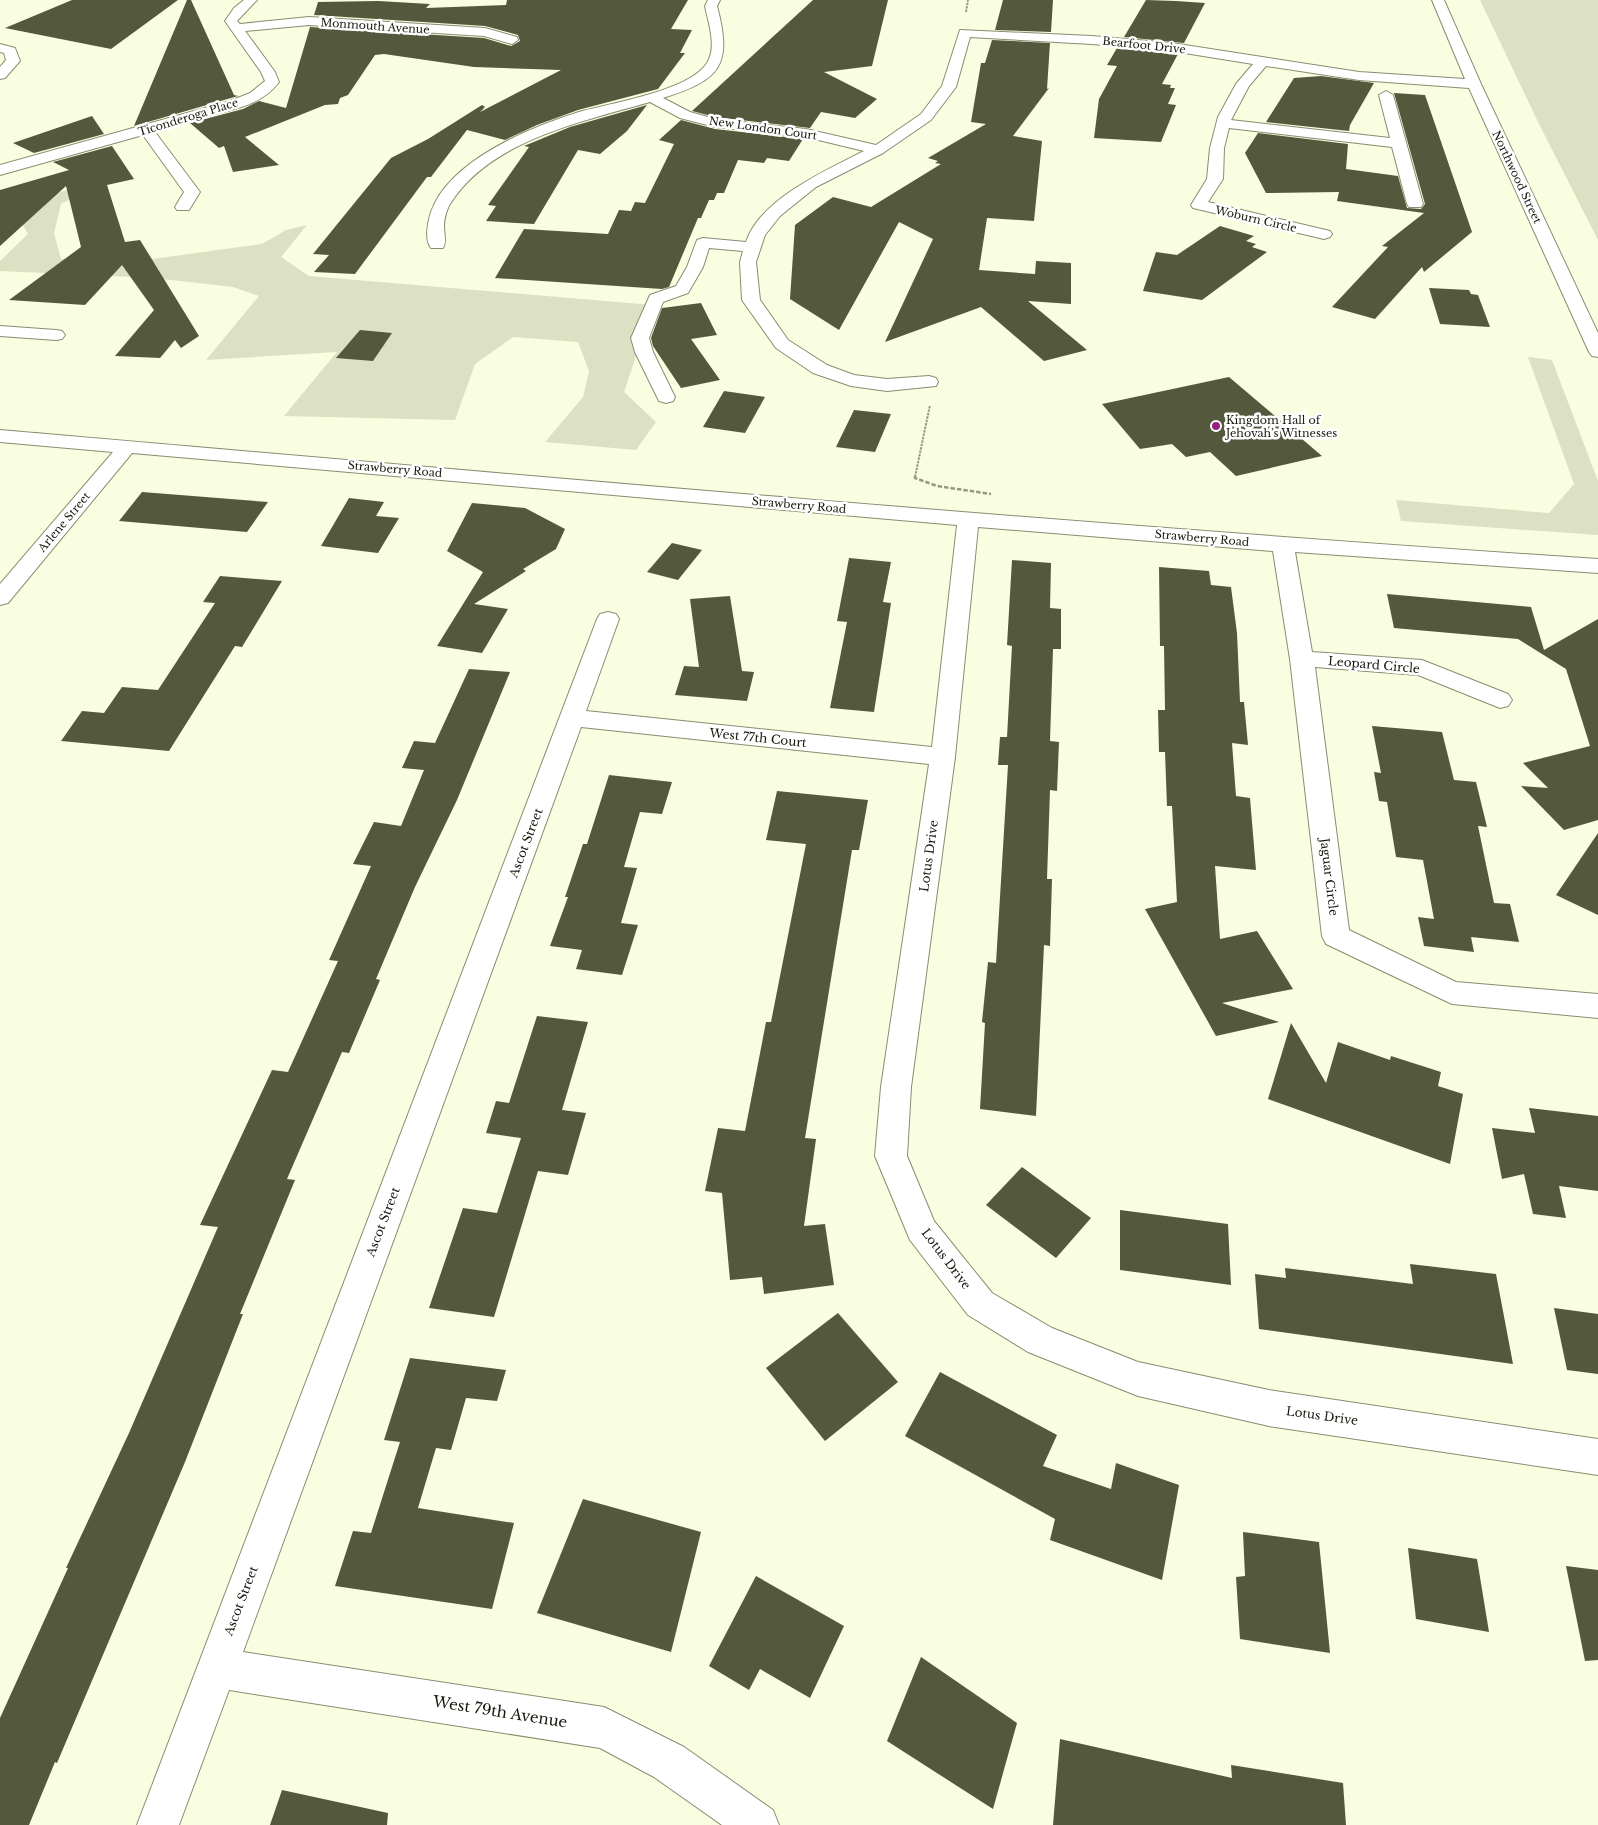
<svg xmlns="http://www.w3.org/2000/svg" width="1598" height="1825" font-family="'Libre Baskerville',serif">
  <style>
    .green { fill: #dce1c3 }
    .building { fill: #54593e }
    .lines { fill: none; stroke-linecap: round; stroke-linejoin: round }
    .minor-casing { stroke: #888d71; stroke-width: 2 }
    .path-far1 { stroke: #969a84; stroke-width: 2; stroke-dasharray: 2.5 1; stroke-linecap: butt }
    .path { stroke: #969a84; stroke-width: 2.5; stroke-dasharray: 4.5 2; stroke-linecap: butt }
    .minor { fill: #fff; fill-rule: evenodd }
    .poi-dot { fill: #97207b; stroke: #fff; stroke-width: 2 }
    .labels { text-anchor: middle; stroke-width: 5; stroke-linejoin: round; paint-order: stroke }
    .far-street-label { font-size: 11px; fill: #17190e; stroke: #fff }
    .far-poi-label { font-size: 11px; fill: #17190e; stroke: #fff; text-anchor: start }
    .street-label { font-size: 12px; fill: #17190e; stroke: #fff }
    .near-street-label { font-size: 15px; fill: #17190e; stroke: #fff }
  </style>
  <rect width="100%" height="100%" fill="#f8fedf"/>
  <g class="green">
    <polygon points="1480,0 1598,0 1598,240 1538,122"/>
    <polygon points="67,190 86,191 61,204 54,233 61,259 145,260 262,244 286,230 307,225 281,257 309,276 653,305 624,392 656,422 636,450 545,442 583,397 589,371 578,342 513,337 475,364 455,420 284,416 337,352 206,360 259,296 233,287 154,278 0,271 0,261 28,234 12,206"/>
    <polygon points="1528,357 1552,360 1598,481 1598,535 1401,521 1396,500 1549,513 1574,484"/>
  </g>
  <g class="building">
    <polygon points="72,0 178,0 111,49 5,28"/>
    <polygon points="187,0 191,0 234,95 238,96 134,126"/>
    <polygon points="507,0 688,0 671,29 692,30 680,53 685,53 658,89 578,110 537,125 505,140 467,130 431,177 427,177 355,274 314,272 329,255 313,254 391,158 428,139 482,105 485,107 480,112 561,70 474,67 384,54 375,55 348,95 340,98 338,104 325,105 245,137 279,165 233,172 224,146 219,148 190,123 243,109 259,101 286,108 310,27 484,38 511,46 520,41 518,35 485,26 314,15 318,2 378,1 430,4 426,8 506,5"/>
    <polygon points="813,0 888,0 872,66 824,72 877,99 855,118 821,112 810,128 715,117 692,111"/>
    <polygon points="1003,0 1053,0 1051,32 995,30"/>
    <polygon points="1146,0 1176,1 1205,3 1184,43 1124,37"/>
    <polygon points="992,40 1050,43 1047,89 1049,88 1013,136 1042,141 1034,221 987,218 979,270 1035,274 1036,261 1071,263 1071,304 1028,301 1087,350 1044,361 981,307 885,342 933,239 899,222 839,330 790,299 795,225 833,197 871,207 941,164 935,163 938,161 928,158 986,124 971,122 981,63 985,63"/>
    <polygon points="1117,48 1178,54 1162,84 1171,85 1170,88 1175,88 1168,104 1176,105 1161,142 1094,138 1099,99 1117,66 1107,65"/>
    <polygon points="1321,76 1374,83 1350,125 1349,131 1266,122 1294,78"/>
    <polygon points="1394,93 1425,95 1472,232 1424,272 1422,267 1375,319 1332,307 1388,247 1382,246 1424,213 1337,201 1339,192 1266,193 1245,153 1258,133 1348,144 1346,169 1398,176 1407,208 1421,209 1425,204"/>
    <polygon points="647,105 627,131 600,154 578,150 534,224 486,221 496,206 488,205 529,147 524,146 570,127"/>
    <polygon points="92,116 104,134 34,153 13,143"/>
    <polygon points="681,120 715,129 803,139 789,161 767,158 764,163 738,160 724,193 717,193 714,200 709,200 701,218 698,218 669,287 662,289 495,278 524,229 608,234 619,210 631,211 635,202 645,203 674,144 659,140"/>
    <polygon points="112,146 134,179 107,185 125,242 140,240 199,336 181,348 175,340 160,358 115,356 154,310 122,265 85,305 9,300 81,247 66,186 0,246 0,190 69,170 53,162"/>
    <polygon points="1220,226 1254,236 1246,241 1256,244 1252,247 1267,252 1202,300 1143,291 1156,252 1177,255"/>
    <polygon points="1429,288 1469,290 1471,294 1478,295 1490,327 1440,324"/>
    <polygon points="701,303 717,335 691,339 720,380 681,388 653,346 651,338 662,308"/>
    <polygon points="360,330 392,333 373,361 336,358"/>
    <polygon points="1229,377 1322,456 1236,476 1210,452 1186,457 1172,444 1140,449 1102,404"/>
    <polygon points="724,391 765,397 745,433 703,427"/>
    <polygon points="854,410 891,414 875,452 836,447"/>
    <polygon points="142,492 268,502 247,532 119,521"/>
    <polygon points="349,498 384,502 376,516 399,518 378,553 321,546"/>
    <polygon points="472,503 525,508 565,529 556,549 523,569 526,571 474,604 508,609 482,653 437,646 483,572 447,551"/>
    <polygon points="672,543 702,550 678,580 647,572"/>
    <polygon points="849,558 891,562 883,602 891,603 874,712 830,708 847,622 837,621"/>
    <polygon points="1012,560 1051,563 1050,608 1061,609 1061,649 1053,649 1050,741 1059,742 1057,791 1050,790 1047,879 1052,879 1050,946 1044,945 1036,1116 980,1109 985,1023 982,1022 988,962 996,963 1008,765 998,765 1000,737 1007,737 1012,646 1007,645"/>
    <polygon points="1159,567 1209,571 1211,585 1231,587 1237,633 1240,702 1244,702 1248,745 1232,743 1236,796 1250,798 1256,870 1215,866 1220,939 1257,931 1293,989 1222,1003 1279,1022 1216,1036 1145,909 1177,902 1172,806 1167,806 1165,752 1159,752 1158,710 1165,710 1164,646 1160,646"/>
    <polygon points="220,576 282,581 242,647 235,646 169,751 61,741 82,711 104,713 122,687 158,690 215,603 203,602"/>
    <polygon points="1387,594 1531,607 1544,650 1598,619 1598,820 1564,830 1521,786 1548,788 1523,763 1590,746 1566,669 1518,639 1394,628"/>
    <polygon points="730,596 742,671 754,672 747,701 675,695 684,666 699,667 690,599"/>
    <polygon points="469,669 510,672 457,800 415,887 376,979 380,980 349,1053 342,1052 287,1179 295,1180 240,1314 243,1314 185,1462 57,1763 55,1762 29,1825 0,1825 0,1718 68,1568 66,1568 129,1433 218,1227 200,1225 272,1070 288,1072 338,961 329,960 371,866 353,864 374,822 401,826 424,770 402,768 414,741 435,743"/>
    <polygon points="1372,726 1442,732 1454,780 1476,782 1487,827 1478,826 1494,903 1510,904 1519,942 1471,937 1474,952 1424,946 1418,917 1434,919 1423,860 1396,857 1387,802 1379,801 1374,772 1381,773"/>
    <polygon points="609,775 672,782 662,814 640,812 624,867 637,868 621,923 638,925 622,975 576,969 582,950 550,946 568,897 565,897 583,844 587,844"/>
    <polygon points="777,791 868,800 859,850 852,850 805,1138 816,1139 804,1226 825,1224 834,1285 764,1294 762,1277 730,1280 722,1193 705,1191 718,1128 745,1131 766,1022 771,1022 806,844 766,840"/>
    <polygon points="1598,833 1598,915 1556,895"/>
    <polygon points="537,1016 588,1022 562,1110 586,1113 568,1175 538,1171 494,1317 429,1308 463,1208 497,1213 521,1138 486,1133 496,1101 509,1103"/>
    <polygon points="1291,1023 1326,1083 1338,1042 1390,1060 1391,1056 1441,1072 1438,1086 1463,1094 1450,1164 1268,1099"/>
    <polygon points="1529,1108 1598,1116 1598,1191 1559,1186 1566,1218 1533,1214 1524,1174 1502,1179 1492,1128 1535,1133"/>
    <polygon points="1022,1167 1091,1218 1056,1258 986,1205"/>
    <polygon points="1120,1210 1228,1224 1231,1285 1120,1270"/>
    <polygon points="1410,1264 1496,1274 1513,1364 1259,1329 1255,1274 1286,1278 1285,1268 1413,1284"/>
    <polygon points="1554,1308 1598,1314 1598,1374 1567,1370"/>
    <polygon points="838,1313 898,1382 825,1441 766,1368"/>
    <polygon points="410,1358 506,1370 497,1401 466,1398 451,1450 436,1448 418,1508 514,1523 492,1609 335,1586 353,1531 371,1533 400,1442 384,1440"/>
    <polygon points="940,1372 1057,1435 1043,1466 1111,1489 1116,1463 1179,1485 1162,1580 1050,1540 1055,1519 905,1436"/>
    <polygon points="583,1499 701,1532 671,1652 537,1613"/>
    <polygon points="1243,1532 1319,1542 1330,1653 1240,1639 1236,1577 1245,1576"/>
    <polygon points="1408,1548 1477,1559 1489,1632 1416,1619"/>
    <polygon points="1566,1566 1598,1570 1598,1660 1585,1661"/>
    <polygon points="756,1576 844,1626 810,1698 760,1669 749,1690 709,1666"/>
    <polygon points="921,1657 1017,1723 993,1809 887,1741"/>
    <polygon points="1060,1739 1232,1778 1231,1765 1343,1783 1346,1825 1053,1825"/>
    <polygon points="282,1790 388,1813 387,1825 270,1825"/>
  </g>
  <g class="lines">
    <defs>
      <g id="minor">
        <path d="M 244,0 L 257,0 L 237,21 L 240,24 L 309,17 L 485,28 L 517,37 L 518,40 L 512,44 L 484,36 L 309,25 L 245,31 L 275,72 L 279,82 C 261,107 226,111 199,118 C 184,123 170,127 155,132 L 200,192 L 189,210 L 177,210 L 175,207 L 184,192 L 143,135 L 0,175 L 0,165 L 230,101 L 250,93 L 265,81 L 261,72 L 225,21 L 234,8 Z"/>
        <path d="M 708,0 L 720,0 L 717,6 C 733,66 720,80 663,98 L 690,112 L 715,119 L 806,129 L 876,145 L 921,114 L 942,86 L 960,30 L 1092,36 L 1172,43 L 1359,72 L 1465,79 L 1432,0 L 1444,0 L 1481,84 L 1598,333 L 1598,357 L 1592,356 L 1589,352 L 1469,88 L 1359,80 L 1266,66 L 1249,86 L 1231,120 L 1390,138 L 1379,95 L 1386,91 L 1393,95 L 1423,204 L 1421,207 L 1409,207 L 1407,204 L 1392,147 L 1229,128 L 1224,148 L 1223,179 L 1208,202 L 1330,231 L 1332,234 L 1330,237 L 1324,239 L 1193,208 L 1191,205 L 1207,179 L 1210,148 L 1218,117 L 1236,84 L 1253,64 L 1172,51 L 1092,44 L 970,37 L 956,87 L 931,120 L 883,153 L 816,187 L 780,216 L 765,235 L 756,262 L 760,300 L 788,340 L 827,365 L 854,375 L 887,379 L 929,376 L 936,378 L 938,382 L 936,386 L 887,391 L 851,386 L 813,373 L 776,348 L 742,300 L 740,262 L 743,251 L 709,248 L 703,267 L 688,293 L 663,302 L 649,338 L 653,352 L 675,397 L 673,401 L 666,403 L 659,401 L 635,352 L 631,338 L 650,295 L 676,286 L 687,267 L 697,240 L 703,238 L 746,242 C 760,199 827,170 864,151 L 806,137 L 715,127 L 680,118 L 650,102 C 584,121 492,140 452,201 C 447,207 444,219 444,226 C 444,234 447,242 443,248 L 431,248 C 424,239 428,222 431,212 C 449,160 531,127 579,112 C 610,103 697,90 709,59 C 716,44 708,21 705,6 Z"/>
        <polygon points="0,44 15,48 20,61 5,78 0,79 0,67 6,60 4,53 0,52"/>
        <polygon points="0,326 56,330 62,331 65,335 62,339 56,340 0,336"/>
        <path d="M 0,430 C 532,476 1065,524 1598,559 L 1598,573 L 1295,552 L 1312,652 L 1422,660 L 1508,694 L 1512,700 L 1508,706 L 1500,708 L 1418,675 L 1315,667 L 1349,930 L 1456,982 L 1598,994 L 1598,1018 L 1452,1004 L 1326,944 L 1322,936 L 1290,659 L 1273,551 L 978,527 L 955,757 L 911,1087 L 907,1156 L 934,1221 L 992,1293 L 1052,1328 L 1138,1362 L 1269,1390 L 1598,1439 L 1598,1475 L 1269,1426 L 1138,1396 L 1028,1352 L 968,1315 L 910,1240 L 875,1156 L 881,1087 L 929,764 L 581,727 L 243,1652 L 604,1707 L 684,1747 L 773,1810 L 779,1825 L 722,1825 L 654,1777 L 600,1748 L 229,1690 L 179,1825 L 137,1825 L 597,619 L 600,614 L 608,612 L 616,614 L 619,619 L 586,711 L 932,747 L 957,525 L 132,453 L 8,603 L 0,605 L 0,584 L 113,452 L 0,442 Z"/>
      </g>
    </defs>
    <use href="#minor" class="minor-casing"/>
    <g class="path-far1">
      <polyline points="966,12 968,0"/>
      <polyline points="915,477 930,405"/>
    </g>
    <polyline class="path" points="915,476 915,478 937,486 991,494"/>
    <use href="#minor" class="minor"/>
  </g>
  <circle class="poi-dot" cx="1216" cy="426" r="5"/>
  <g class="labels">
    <g class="far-street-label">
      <text transform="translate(375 26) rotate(4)" y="4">Monmouth Avenue</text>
      <text transform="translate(1144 45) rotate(6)" y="4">Bearfoot Drive</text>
      <text transform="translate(188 117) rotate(-17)" y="4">Ticonderoga Place</text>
      <text transform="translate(763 128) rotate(8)" y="4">New London Court</text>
      <text transform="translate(1517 177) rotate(65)" y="4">Northwood Street</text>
      <text transform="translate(1256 219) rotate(13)" y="4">Woburn Circle</text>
      <text transform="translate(395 469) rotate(5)" y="4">Strawberry Road</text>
      <text transform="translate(799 505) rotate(5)" y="4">Strawberry Road</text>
      <text transform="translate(64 522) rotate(-50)" y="4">Arlene Street</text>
      <text transform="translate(1202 538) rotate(5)" y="4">Strawberry Road</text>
    </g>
    <g class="far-poi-label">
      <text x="1226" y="424">Kingdom Hall of<tspan x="1226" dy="13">Jehovah’s Witnesses</tspan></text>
    </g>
    <g class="street-label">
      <text transform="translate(1374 665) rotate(5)" y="4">Leopard Circle</text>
      <text transform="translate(758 738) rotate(6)" y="4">West 77th Court</text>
      <text transform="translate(526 843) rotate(-69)" y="4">Ascot Street</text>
      <text transform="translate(929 856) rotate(-82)" y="4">Lotus Drive</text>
      <text transform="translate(1329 877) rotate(83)" y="4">Jaguar Circle</text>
      <text transform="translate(383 1222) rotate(-69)" y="4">Ascot Street</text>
      <text transform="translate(946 1259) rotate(53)" y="4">Lotus Drive</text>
      <text transform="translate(1322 1416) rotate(8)" y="4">Lotus Drive</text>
      <text transform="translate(241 1601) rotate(-69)" y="4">Ascot Street</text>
    </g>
    <g class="near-street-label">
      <text transform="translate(500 1712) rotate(9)" y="5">West 79th Avenue</text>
    </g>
  </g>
</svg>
